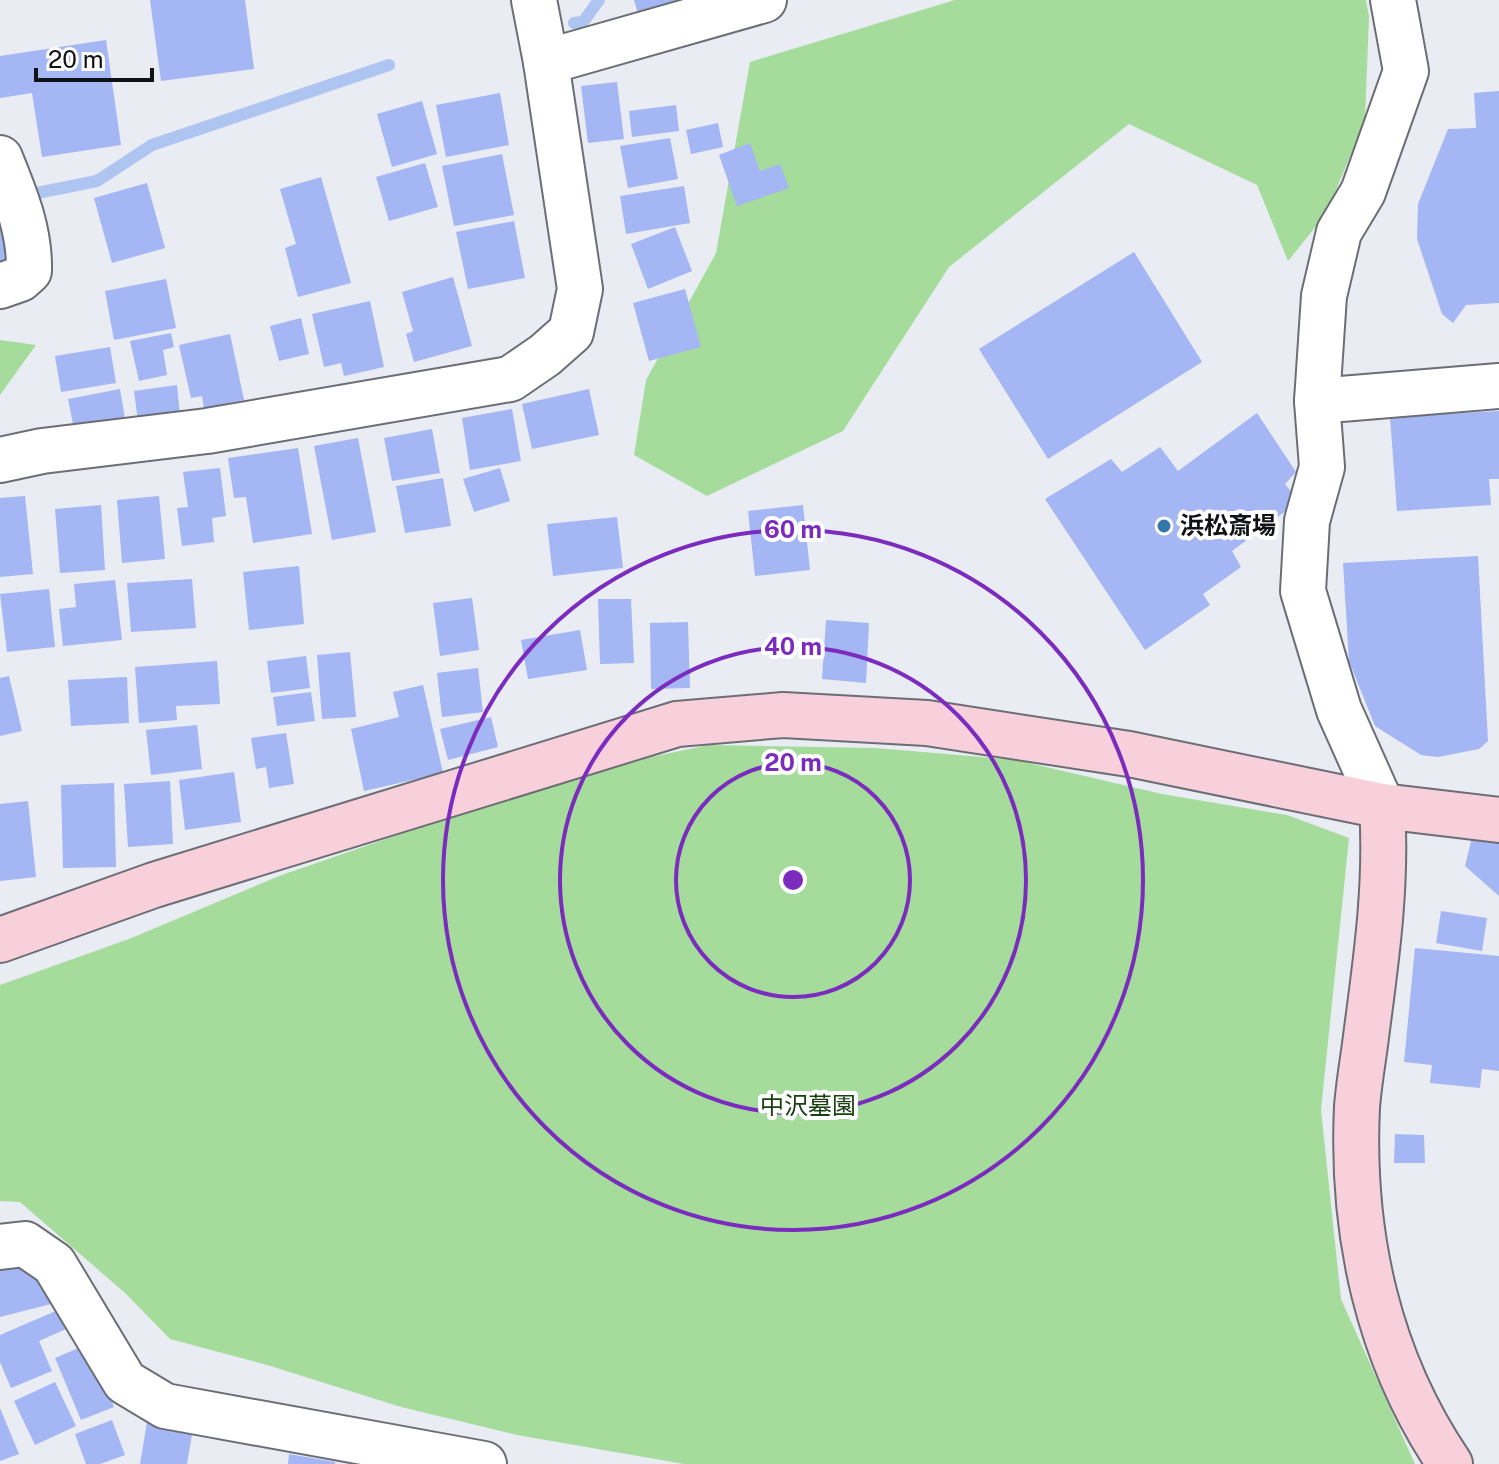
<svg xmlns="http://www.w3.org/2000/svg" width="1499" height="1464" font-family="'Public Sans','Noto Sans JP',sans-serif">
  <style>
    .green { fill: #a6dc9b }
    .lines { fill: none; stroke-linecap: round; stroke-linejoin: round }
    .stream { stroke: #aec4f1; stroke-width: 12 }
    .building { fill: #a4b6f4 }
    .street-casing { stroke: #6c6e75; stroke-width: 48 }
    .secondary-casing { stroke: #6c6e75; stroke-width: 48 }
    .street { stroke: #fff; stroke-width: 44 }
    .secondary { stroke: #f8d0dc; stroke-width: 44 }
    .ring { fill: none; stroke: #7b2cbf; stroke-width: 4 }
    .poi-dot { fill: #3477ad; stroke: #fff; stroke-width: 3 }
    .labels { text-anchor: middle; stroke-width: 8; stroke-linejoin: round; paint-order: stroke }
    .poi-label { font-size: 24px; font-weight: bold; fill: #111215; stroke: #fff; text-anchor: start }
    .park-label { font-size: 24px; fill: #1a4011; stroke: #fff }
    .centre { fill: #7b2cbf; stroke: #fff; stroke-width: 4 }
    .ring-label { font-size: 24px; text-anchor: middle; font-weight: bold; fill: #7b2cbf; stroke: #fff; stroke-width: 8; stroke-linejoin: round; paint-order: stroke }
  </style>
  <rect width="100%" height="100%" fill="#e9ecf3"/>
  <g class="green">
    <polygon points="955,0 1366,0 1369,17 1365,120 1326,214 1288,261 1257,185 1129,124 949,267 843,431 707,496 634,455 646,380 716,253 750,62"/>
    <polygon points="0,340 36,345 0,395"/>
    <polygon points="709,745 876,748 1016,760 1162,794 1287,815 1349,838 1321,1110 1341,1299 1415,1464 684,1464 517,1435 401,1407 267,1365 170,1339 125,1293 20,1202 0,1201 0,985 129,939 279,876 484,805 646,758"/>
  </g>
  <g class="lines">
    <g class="stream">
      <polyline points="574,23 583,22 599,0"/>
      <polyline points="22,196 97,181 152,145 389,65"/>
    </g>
  </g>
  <g class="building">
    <polygon points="150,0 245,0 254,69 161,81"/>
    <polygon points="634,0 691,0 639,17"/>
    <polygon points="106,40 121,145 42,157 32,93 0,98 0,56"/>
    <polygon points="617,82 624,139 588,143 581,86"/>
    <polygon points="1499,91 1499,303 1466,305 1453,323 1442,314 1417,239 1418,204 1448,129 1476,128 1474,93"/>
    <polygon points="500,93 509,145 446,157 436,105"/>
    <polygon points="422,101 437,154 392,167 377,114"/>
    <polygon points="676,105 679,131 632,137 629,111"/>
    <polygon points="718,123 723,147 691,154 686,130"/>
    <polygon points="670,138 678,179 628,188 620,146"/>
    <polygon points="750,143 760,171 780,164 789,188 737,206 719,155"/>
    <polygon points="502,154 514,215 454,226 442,166"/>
    <polygon points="425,163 438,207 389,221 376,177"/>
    <polygon points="321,177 351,283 298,297 285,248 296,244 280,189"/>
    <polygon points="147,183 165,248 112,263 94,198"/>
    <polygon points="684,186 690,223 626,234 620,196"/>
    <polygon points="0,214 17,264 0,266"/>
    <polygon points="514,221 525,278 468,289 456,232"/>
    <polygon points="675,227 692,271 648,289 631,244"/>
    <polygon points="1134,252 1202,362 1048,459 979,349"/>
    <polygon points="453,277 472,346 414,362 406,334 413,331 402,292"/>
    <polygon points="166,279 176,328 114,340 105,291"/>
    <polygon points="685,289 701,347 649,361 633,303"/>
    <polygon points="370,301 384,367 344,376 341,363 324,367 312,314"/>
    <polygon points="301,318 309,354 279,361 270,326"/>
    <polygon points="171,333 174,347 163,350 167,375 139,381 130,341"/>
    <polygon points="230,334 244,400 204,408 202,396 191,398 179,345"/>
    <polygon points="110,347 116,383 61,392 55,356"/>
    <polygon points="177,385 180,415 138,421 134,391"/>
    <polygon points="120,389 126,425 75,434 68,399"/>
    <polygon points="589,389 599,435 532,449 522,404"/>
    <polygon points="512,409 521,461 470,470 462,418"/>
    <polygon points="1499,411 1499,479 1489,479 1491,505 1397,511 1390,417"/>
    <polygon points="1257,413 1296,472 1285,484 1299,501 1232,551 1241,567 1203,594 1210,605 1145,650 1045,499 1111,459 1122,472 1160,447 1178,471"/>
    <polygon points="432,429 440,473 392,481 384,438"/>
    <polygon points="358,438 376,532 332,540 314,446"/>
    <polygon points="298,448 312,534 253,543 246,497 234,498 228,458"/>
    <polygon points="220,468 226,516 212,518 214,542 182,546 177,508 188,507 183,472"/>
    <polygon points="500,468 510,501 474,512 463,479"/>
    <polygon points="443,478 451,526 405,533 396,486"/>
    <polygon points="25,496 33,574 0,577 0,498"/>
    <polygon points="159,496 165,559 122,563 117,500"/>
    <polygon points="101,505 105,570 60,573 55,509"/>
    <polygon points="803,505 810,570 755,576 748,511"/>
    <polygon points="617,517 623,568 553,576 547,524"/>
    <polygon points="1478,556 1488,741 1479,749 1438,757 1421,755 1375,726 1349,661 1343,563"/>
    <polygon points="299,566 304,624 249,630 243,572"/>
    <polygon points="192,579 196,628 131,632 127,583"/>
    <polygon points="115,580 122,640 63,646 59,609 76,607 74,584"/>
    <polygon points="49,589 55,647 7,652 0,594"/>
    <polygon points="472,598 479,650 440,656 433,603"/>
    <polygon points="598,599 631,599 634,663 600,664"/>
    <polygon points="826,620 869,623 866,683 822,679"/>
    <polygon points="688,622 690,688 651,689 650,623"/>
    <polygon points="580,630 587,670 528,679 521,640"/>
    <polygon points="350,652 356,717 322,719 317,655"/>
    <polygon points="306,656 310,688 271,693 267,661"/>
    <polygon points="217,661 220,704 176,706 177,720 139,723 135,667"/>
    <polygon points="478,668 483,712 442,717 437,673"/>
    <polygon points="9,676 22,731 0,736 0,678"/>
    <polygon points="127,677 129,723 71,726 68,680"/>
    <polygon points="423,685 443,773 364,791 351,729 399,717 393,692"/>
    <polygon points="311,692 315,721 277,726 273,697"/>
    <polygon points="491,717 498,747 448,760 440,729"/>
    <polygon points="197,725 202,769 151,775 146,730"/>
    <polygon points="286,733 294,784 269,788 266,767 256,769 251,738"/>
    <polygon points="234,772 241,822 185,830 179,780"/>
    <polygon points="170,781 173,844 128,847 124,784"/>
    <polygon points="114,783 116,867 63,868 61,785"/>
    <polygon points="28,801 36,877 0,881 0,804"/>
    <polygon points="1474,829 1499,835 1499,896 1465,866"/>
    <polygon points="1441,911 1487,918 1482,951 1436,943"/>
    <polygon points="1415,948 1499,956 1499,1071 1482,1069 1480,1088 1430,1083 1432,1065 1404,1062"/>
    <polygon points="1395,1134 1424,1135 1425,1163 1394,1163"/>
    <polygon points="34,1263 55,1303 0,1317 0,1271"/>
    <polygon points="58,1310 66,1329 39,1341 52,1371 11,1388 0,1362 0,1335"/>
    <polygon points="88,1344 114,1407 81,1420 55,1358"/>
    <polygon points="55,1382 76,1426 35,1445 14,1401"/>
    <polygon points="0,1408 19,1454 0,1461"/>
    <polygon points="112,1420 125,1455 100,1464 86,1464 75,1434"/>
    <polygon points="147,1422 193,1429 187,1464 140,1464"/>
    <polygon points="289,1454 335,1462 335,1464 288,1464"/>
  </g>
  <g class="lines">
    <defs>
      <g id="street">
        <polyline points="546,62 764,0"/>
        <path d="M 0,158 C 15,195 30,230 29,271 L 20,279 L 0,286"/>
        <polyline points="1317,401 1499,386"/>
        <polyline points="0,460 42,451 207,431 510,379 545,355 571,332 580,289 546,62 534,0"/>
        <polyline points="1382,806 1339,710 1303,591 1307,521 1322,467 1317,401 1324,296 1339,232 1363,192 1406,71 1393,0"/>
        <polyline points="0,1247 25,1244 54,1264 125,1382 165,1406 484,1464"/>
      </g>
      <g id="secondary">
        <path d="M 1382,806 C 1387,882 1377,954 1367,1029 C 1364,1055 1359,1081 1357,1107 C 1351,1234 1378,1358 1450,1464"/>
        <polyline points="0,940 154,885 677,724 783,715 927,723 1129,754 1382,806 1499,820"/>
      </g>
    </defs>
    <use href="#street" class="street-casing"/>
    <use href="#secondary" class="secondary-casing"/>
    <use href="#street" class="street"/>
    <use href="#secondary" class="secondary"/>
  </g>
  <g class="ring">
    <circle cx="793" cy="880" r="117"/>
    <circle cx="793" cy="880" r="233"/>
    <circle cx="793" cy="880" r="350"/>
  </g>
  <circle class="poi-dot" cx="1164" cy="526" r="8"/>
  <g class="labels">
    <g class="poi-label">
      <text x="1180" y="534">浜松斎場</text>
    </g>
    <g class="park-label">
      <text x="808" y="1114">中沢墓園</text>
    </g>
  </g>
  <circle cx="793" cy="880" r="12" class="centre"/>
  <g class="ring-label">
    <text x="793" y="538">60 m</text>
    <text x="793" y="655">40 m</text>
    <text x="793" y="771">20 m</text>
  </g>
  <path d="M36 68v12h116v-12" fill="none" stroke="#111215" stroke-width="4"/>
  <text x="48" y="68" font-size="24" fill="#111215" stroke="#ffffff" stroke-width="6" paint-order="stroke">20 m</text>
</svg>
